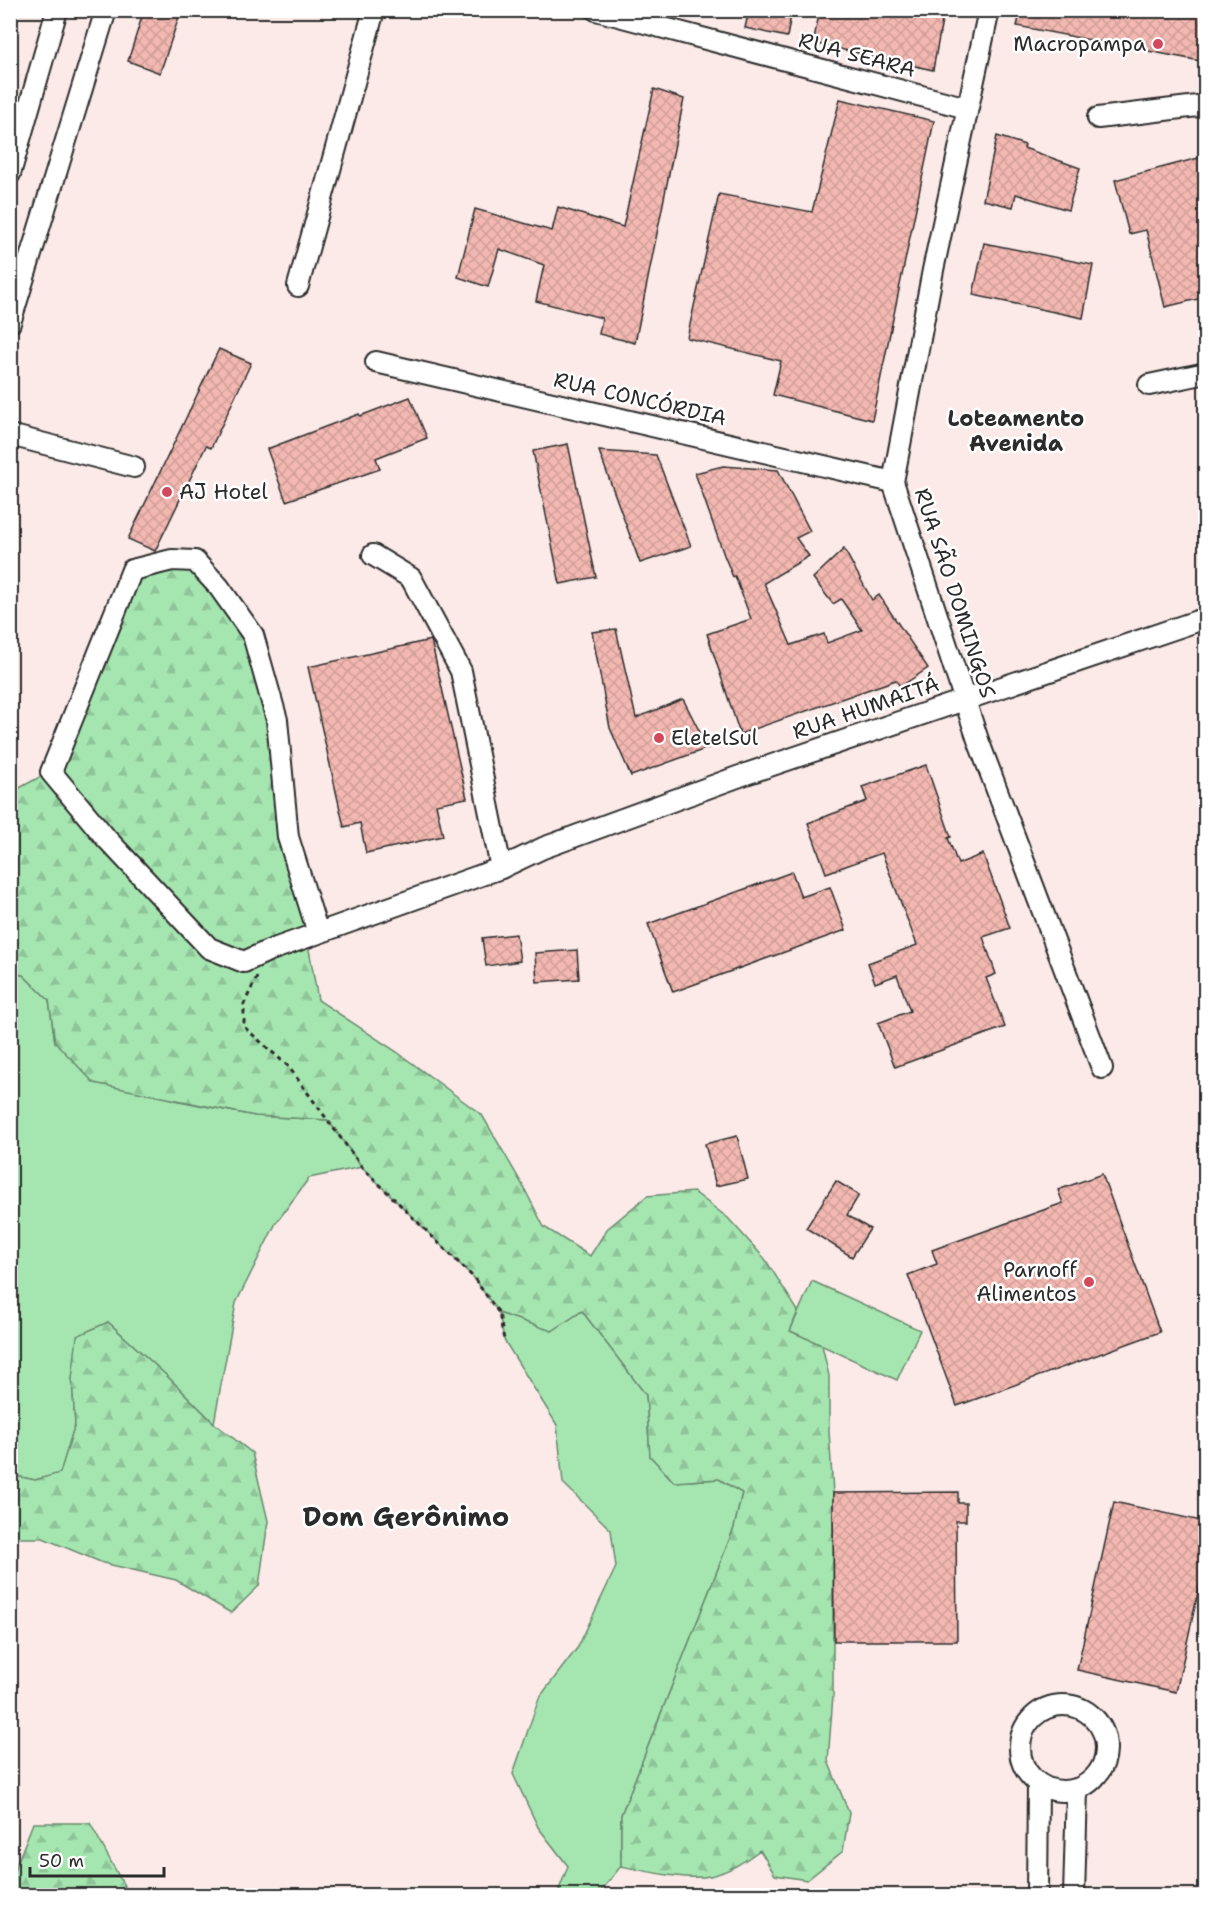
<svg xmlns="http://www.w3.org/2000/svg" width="1216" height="1906" font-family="'Shantell Sans',sans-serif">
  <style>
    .grass { fill: #a5e6b0; stroke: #68886e; stroke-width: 1.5 }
    .forest { fill: url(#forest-firs); stroke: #68886e; stroke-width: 1.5 }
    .building { fill: url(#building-cross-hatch); stroke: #2b2b2b; stroke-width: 1.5 }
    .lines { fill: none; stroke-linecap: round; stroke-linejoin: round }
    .minor-casing { stroke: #2b2b2b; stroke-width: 24 }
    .path { stroke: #2b2b2b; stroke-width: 3; stroke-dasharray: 4.5 4.5; stroke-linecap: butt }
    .minor { stroke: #fff; stroke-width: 20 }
    .poi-dot { fill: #d1495b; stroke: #fff; stroke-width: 2 }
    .labels { text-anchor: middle; stroke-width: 5; stroke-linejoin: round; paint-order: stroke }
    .poi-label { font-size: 21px; fill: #2b2b2b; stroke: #fff; text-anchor: end }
    .street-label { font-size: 21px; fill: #2b2b2b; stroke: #fff }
    .neighbourhood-label { font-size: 22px; font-weight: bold; fill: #2b2b2b; stroke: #fff }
    .district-label { font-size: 27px; font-weight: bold; fill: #2b2b2b; stroke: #fff }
  </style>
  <defs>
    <pattern id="forest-firs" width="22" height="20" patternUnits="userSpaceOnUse" patternTransform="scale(1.5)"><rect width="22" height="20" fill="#a5e6b0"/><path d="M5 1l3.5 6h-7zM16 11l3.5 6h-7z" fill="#8ec598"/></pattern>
    <pattern id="building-cross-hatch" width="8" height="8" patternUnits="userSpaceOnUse" patternTransform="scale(1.5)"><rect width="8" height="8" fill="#f3b8b1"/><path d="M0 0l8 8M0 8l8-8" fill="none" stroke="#d09e98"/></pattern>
  </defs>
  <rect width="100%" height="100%" fill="#fbeae8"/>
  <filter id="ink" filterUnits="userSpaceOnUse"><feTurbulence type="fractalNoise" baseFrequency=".0167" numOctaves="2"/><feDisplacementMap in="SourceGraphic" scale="12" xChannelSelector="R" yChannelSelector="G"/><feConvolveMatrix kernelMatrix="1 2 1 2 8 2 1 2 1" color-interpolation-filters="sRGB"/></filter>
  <g filter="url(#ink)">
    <g class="grass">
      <polygon points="10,973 23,975 49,1000 55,1042 174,1100 255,1116 328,1120 362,1167 309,1178 276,1223 236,1303 214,1423 167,1376 108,1322 72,1379 75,1424 60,1474 35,1480 10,1475"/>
      <polygon points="812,1281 920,1330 897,1380 790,1331"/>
      <polygon points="582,1311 646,1395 650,1456 674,1482 719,1479 742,1493 734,1528 621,1815 621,1866 598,1895 557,1895 568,1866 538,1827 513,1774 539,1698 578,1647 616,1567 611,1530 563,1483 557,1425 504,1340 499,1313 552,1331"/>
    </g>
    <g class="forest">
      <path d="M 195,561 L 253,635 L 318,1000 L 397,1052 L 482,1115 L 522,1184 L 544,1227 L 590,1256 L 607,1229 L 647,1196 L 694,1192 L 728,1218 L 765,1259 L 798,1311 L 790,1331 L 822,1345 L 829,1376 L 829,1431 L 833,1493 L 833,1695 L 828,1761 L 849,1813 L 843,1851 L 807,1880 L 775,1875 L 760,1850 C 745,1861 729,1872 710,1876 C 688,1881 644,1871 621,1866 L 621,1815 L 734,1528 L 742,1493 L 719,1479 L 674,1482 L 650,1456 L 646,1395 L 582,1311 L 552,1331 L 499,1313 L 473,1277 L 362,1167 L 328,1120 L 255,1116 L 94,1083 L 55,1042 L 49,1000 L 23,975 L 11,973 L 11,867 L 16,865 L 11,833 L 10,793 L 51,771 L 132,570 Z"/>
      <polygon points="108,1322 167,1376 214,1423 252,1453 268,1521 259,1586 231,1613 176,1580 103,1563 43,1538 11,1538 11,1475 35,1480 60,1473 75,1424 72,1379 77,1336"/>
      <polygon points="33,1823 90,1823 129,1895 11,1895 11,1879"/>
    </g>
    <g class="building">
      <polygon points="144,10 162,10 179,17 160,73 128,61"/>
      <polygon points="749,10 792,10 787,37 745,28"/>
      <polygon points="820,10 944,10 933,70 813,43"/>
      <polygon points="1021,10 1206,10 1206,62 1017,26"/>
      <polygon points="654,89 684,99 635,343 599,334 602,318 536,301 544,265 499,249 488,287 458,277 475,209 552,231 558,207 623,227"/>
      <polygon points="840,99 934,121 872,420 773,395 781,361 687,338 719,194 812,212"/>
      <polygon points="997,136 1025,145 1024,148 1080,168 1068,210 1016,194 1013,207 983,200"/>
      <polygon points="1206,156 1206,297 1165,307 1146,230 1129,234 1115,180"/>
      <polygon points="984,243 1093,265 1083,318 973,295"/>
      <polygon points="219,349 251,363 211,448 206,446 155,551 128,539"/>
      <polygon points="410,397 427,438 376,458 380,469 286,501 267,449 359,414 360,416"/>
      <polygon points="568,444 596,577 560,584 533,451"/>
      <polygon points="599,451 656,455 691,546 640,563"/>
      <polygon points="723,466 778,470 810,531 796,538 809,556 764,583 791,645 824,634 827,643 862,630 841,599 833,604 813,578 844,549 872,600 879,595 928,668 900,687 896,680 740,734 707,634 751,619 735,576 733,577 724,555 695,473"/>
      <polygon points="616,629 636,718 683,699 708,748 631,776 610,728 592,632"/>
      <polygon points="431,640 467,798 436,804 443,836 366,853 360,823 344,827 308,667"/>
      <polygon points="926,765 951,837 948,838 958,864 983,854 1010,928 983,937 996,974 986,978 1005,1027 895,1067 878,1023 910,1011 897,975 875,983 868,963 917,945 882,853 826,873 808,823 867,801 862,787"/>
      <polygon points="792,872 801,897 830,887 846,930 673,992 648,924"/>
      <polygon points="516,934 520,961 486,966 482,938"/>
      <polygon points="577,950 579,979 537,982 535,953"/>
      <polygon points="737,1136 748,1179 716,1186 705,1144"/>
      <polygon points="1102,1174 1160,1332 957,1406 908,1275 937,1264 932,1250 1063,1203 1058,1190"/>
      <polygon points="836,1181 859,1195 847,1215 870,1229 852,1257 806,1228"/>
      <polygon points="958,1492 958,1503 966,1503 966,1521 956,1521 957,1641 834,1641 833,1493"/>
      <polygon points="1114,1502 1206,1522 1206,1557 1176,1692 1077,1670"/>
    </g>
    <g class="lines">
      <defs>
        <g id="minor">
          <polyline points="596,10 967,108"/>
          <polyline points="989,10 933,270 893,482 978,740 1102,1068"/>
          <polyline points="1098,118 1206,105"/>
          <polyline points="10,174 57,10"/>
          <polyline points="298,286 374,10"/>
          <polyline points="10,323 106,10"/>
          <polyline points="376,362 893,482"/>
          <polyline points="1149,385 1206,373"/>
          <polyline points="10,435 134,467"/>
          <polyline points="373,555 411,578 461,671 501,868"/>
          <polyline points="318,933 288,837 277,720 253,635 219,587 195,561 172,560 132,570 51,772 106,838 209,948 244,962 268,951 501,868 543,848 740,776 1206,618"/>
          <circle cx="1063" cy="1748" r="43"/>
          <polyline points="1037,1896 1038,1784"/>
          <polyline points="1074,1896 1077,1789"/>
        </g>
      </defs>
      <use href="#minor" class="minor-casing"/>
      <polyline class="path" points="257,977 244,1004 244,1027 288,1066 362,1167 473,1277 499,1313 504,1340"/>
      <use href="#minor" class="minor"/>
    </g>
  </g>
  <g class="poi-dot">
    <circle cx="1158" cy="44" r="6"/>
    <circle cx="167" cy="492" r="6"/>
    <circle cx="659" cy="738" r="6"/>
    <circle cx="1089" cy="1282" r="6"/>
  </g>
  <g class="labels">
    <g class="poi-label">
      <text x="1146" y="51">Macropampa</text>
      <text x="179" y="499" text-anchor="start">AJ Hotel</text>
      <text x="671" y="745" text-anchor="start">EletelSul</text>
      <text x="1077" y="1277">Parnoff<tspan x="1077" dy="24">Alimentos</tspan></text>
    </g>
    <g class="street-label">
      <text transform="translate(857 55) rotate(15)" y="7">RUA SEARA</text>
      <text transform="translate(640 399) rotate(13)" y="7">RUA CONCÓRDIA</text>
      <text transform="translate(955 593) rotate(72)" y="7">RUA SÃO DOMINGOS</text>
      <text transform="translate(866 708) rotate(-19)" y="7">RUA HUMAITÁ</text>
    </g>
    <g class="neighbourhood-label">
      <text x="1016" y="426">Loteamento<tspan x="1016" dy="25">Avenida</tspan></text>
    </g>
    <g class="district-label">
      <text x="406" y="1526">Dom Gerônimo</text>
    </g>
  </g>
  <rect width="1216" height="1906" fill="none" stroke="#fff" stroke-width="36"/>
  <rect x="18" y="18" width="1180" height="1870" fill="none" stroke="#2b2b2b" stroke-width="2" filter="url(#ink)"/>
  <path d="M30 1867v9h134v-9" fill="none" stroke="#2b2b2b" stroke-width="3"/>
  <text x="39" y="1867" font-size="18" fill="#2b2b2b" stroke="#ffffff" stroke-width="4.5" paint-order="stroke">50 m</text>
</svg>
